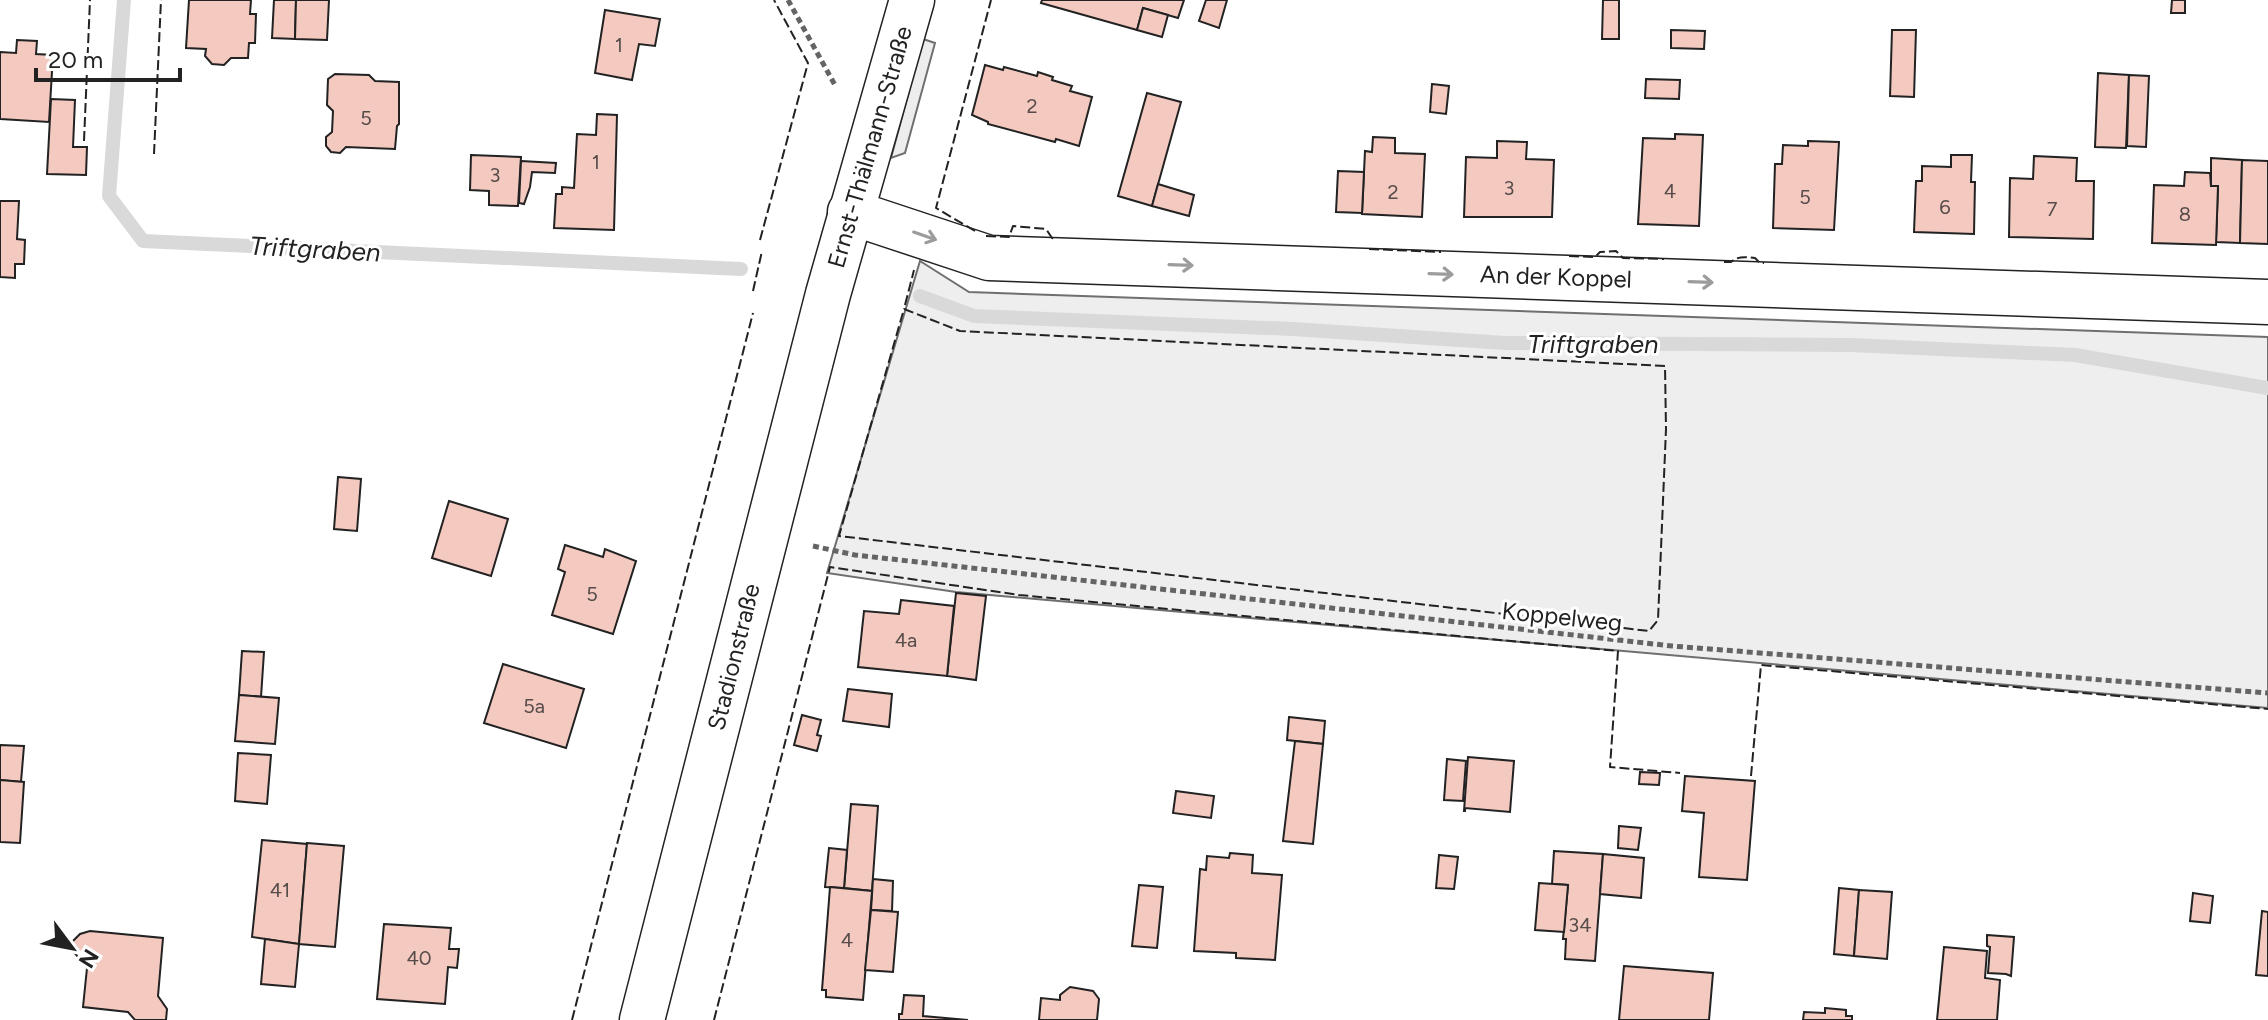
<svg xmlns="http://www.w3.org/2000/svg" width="2268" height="1020" font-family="Figtree,sans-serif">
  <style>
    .green { fill: #eee; stroke: #6f6f6f; stroke-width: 2 }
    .parking { fill: #ededed; stroke: #6f6f6f; stroke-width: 2 }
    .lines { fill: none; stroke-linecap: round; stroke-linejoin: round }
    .stream { stroke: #d9d9d9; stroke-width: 14 }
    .building { fill: #f3c9c0; stroke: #222; stroke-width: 2 }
    .street-casing { stroke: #222; stroke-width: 47 }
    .secondary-casing { stroke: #222; stroke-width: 47 }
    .path { stroke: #646464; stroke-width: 5; stroke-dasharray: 6 4; stroke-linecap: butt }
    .street { stroke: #fff; stroke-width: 44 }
    .secondary { stroke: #fff; stroke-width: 44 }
    .fence { stroke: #222; stroke-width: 2; stroke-dasharray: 10 4; stroke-linecap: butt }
    .oneway { stroke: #9c9c9c }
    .labels { text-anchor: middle; stroke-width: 6; stroke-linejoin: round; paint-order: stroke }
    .number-label { font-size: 20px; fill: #564c4a }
    .street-label { font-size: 24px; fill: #222; stroke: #fff }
    .water-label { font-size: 26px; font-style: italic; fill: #222; stroke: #fff }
  </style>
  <rect width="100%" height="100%" fill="#fff"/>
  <polygon class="green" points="920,261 969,292 2268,337 2268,708 956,592 827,573"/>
  <polygon class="parking" points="923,39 935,43 905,153 891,158"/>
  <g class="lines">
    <g class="stream">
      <polyline points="124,0 109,196 143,241 741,269"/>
      <polyline points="920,296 974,316 1292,329 1505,343 1851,345 2075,355 2268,388"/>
    </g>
  </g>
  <g class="building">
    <polygon points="189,0 251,0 250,14 256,14 255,43 249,43 248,58 231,58 224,65 212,64 205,56 206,49 186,48"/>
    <polygon points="274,0 296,0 295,39 272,38"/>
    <polygon points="296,0 329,0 327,40 295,39"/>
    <polygon points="1042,0 1184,0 1178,18 1143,8 1137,30 1041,3"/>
    <polygon points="1206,0 1227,0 1219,28 1199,21"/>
    <polygon points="1603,0 1619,0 1619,39 1602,39"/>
    <polygon points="2172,0 2185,0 2185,13 2171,13"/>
    <polygon points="1143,8 1168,15 1162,37 1137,30"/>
    <polygon points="605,10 660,19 655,46 639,44 632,80 595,73"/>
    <polygon points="1671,30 1705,31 1704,49 1671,48"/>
    <polygon points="1892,30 1916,30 1914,97 1890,96"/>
    <polygon points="17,40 37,41 36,54 53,55 49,122 0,119 0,52 16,53"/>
    <polygon points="985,65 1003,70 1004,67 1037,76 1038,72 1053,77 1052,80 1072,86 1070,91 1092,97 1079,146 1056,139 1055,142 988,124 988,122 972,115"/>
    <polygon points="2098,73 2129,75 2126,148 2095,147"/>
    <polygon points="335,74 369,75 375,81 399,82 399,124 397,126 395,149 346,147 340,153 331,152 326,146 326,137 332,132 333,111 327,105 328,79"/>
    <polygon points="2129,75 2149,76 2146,147 2127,146"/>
    <polygon points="1646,79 1680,80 1679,99 1645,98"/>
    <polygon points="1432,84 1449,86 1446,114 1430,112"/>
    <polygon points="1147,93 1181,102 1152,206 1118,196"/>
    <polygon points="51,99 75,100 73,147 87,147 86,175 47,174"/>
    <polygon points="597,114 617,115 614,230 554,228 556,194 562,194 562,187 574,188 577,134 596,135"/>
    <polygon points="1675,134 1703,135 1699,226 1638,224 1643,138 1675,139"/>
    <polygon points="1373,137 1395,138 1395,153 1425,154 1422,217 1362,214 1365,151 1372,152"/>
    <polygon points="1497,141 1527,142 1526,159 1554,160 1552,217 1464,217 1466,157 1497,158"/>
    <polygon points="1808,141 1839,142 1834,230 1773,228 1775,164 1782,164 1783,145 1808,146"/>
    <polygon points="471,155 521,157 518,206 489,205 489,191 470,190"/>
    <polygon points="1951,155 1972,155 1971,182 1975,182 1974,234 1914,232 1916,181 1922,181 1922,166 1951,167"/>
    <polygon points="2034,156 2077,158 2076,181 2094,181 2093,239 2009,237 2010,178 2033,179"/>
    <polygon points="2211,158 2242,160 2240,243 2216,242 2218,186 2211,186"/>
    <polygon points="2242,160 2268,161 2268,244 2240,243"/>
    <polygon points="521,161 556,163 555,173 532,172 530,187 524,204 519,203"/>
    <polygon points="1338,171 1364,172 1362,213 1336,212"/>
    <polygon points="2185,172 2210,173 2211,186 2218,186 2216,245 2152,243 2154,185 2184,186"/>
    <polygon points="1158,184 1194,195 1189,216 1152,206"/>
    <polygon points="0,201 19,201 17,239 25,240 24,264 15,264 15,278 0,277"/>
    <polygon points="338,477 361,479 357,531 334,529"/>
    <polygon points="449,501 508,519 491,576 432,558"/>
    <polygon points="565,545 603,557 605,549 636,561 613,634 552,615 565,572 558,569"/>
    <polygon points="956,593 986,596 976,680 947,676"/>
    <polygon points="901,600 954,606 947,676 858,667 864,611 899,614"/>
    <polygon points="242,651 264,652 261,697 239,695"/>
    <polygon points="503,664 584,689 566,748 484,723"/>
    <polygon points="848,689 892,694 889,727 843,721"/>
    <polygon points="239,695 279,698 275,744 235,741"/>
    <polygon points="802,715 821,720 817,735 821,736 817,751 794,745"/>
    <polygon points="1289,717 1325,721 1323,744 1287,740"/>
    <polygon points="1295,741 1323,744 1313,844 1283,841"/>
    <polygon points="0,745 24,746 21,782 0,780"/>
    <polygon points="238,753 271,755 267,804 235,801"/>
    <polygon points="1468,757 1514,761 1510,812 1465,808 1465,811 1464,811"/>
    <polygon points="1447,759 1466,761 1463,801 1444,800"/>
    <polygon points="1640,772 1660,773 1659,785 1639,784"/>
    <polygon points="1685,776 1755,781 1747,880 1699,877 1704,813 1682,811"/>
    <polygon points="0,780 24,782 20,843 0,842"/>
    <polygon points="1176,791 1214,796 1211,818 1173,813"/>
    <polygon points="851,804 878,806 872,891 844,888"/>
    <polygon points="1619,826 1641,828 1638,850 1618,848"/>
    <polygon points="262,840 307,844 299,944 252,937"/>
    <polygon points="307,843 344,846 335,947 299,944"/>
    <polygon points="829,848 847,850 844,888 825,887"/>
    <polygon points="1554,851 1603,854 1595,961 1565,959 1566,939 1563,939 1568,885 1552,884"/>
    <polygon points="1230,853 1253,855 1252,873 1282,875 1275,960 1236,958 1236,953 1194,951 1200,869 1206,870 1207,856 1229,858"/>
    <polygon points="1603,854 1644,858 1641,898 1600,894"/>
    <polygon points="1439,855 1458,857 1454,889 1436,888"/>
    <polygon points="873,879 893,881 892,911 871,910"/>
    <polygon points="1539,883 1568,885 1564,932 1535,930"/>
    <polygon points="1139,885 1163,887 1157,948 1132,946"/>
    <polygon points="830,887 872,891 863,1000 826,997 826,990 822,990"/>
    <polygon points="1839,888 1859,890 1854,956 1834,954"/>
    <polygon points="1859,890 1892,892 1887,959 1854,956"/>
    <polygon points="2193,893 2213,896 2210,923 2190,921"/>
    <polygon points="871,910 898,912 893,972 865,970"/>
    <polygon points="2262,911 2268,912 2268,976 2256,975"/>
    <polygon points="384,924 451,928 449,949 459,949 457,968 448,967 445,1004 377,999"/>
    <polygon points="90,931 163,938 158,996 167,1009 166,1020 135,1020 128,1012 83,1007 87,968 73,951 73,941 80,934"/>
    <polygon points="1987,935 2014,937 2011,976 2006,974 1988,973 1990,947 1987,946"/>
    <polygon points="265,939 299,944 295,987 261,984"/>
    <polygon points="1944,947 1987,951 1985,978 2000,980 1997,1020 1937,1020"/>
    <polygon points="1624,966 1713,973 1709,1020 1619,1020"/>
    <polygon points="1070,987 1093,991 1099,999 1097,1020 1039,1020 1041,998 1060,1000 1060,995"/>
    <polygon points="904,995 924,996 923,1016 968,1020 899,1020 899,1014 902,1014"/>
    <polygon points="1825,1008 1846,1010 1846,1016 1852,1016 1852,1020 1803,1020 1804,1012 1825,1013"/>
  </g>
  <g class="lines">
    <defs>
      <polyline id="street" points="850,212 989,258 2268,302"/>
      <polyline id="secondary" points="642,1020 828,294 912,0"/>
    </defs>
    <use href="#street" class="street-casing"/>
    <use href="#secondary" class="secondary-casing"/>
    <g class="path">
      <polyline points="788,0 836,87"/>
      <polyline points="813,546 855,555 1672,646 2268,693"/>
    </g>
    <use href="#street" class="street"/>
    <use href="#secondary" class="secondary"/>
    <g class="fence">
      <polyline points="84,141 90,0"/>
      <polyline points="154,154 161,0"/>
      <polyline points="975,231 936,208 991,0"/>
      <polyline points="986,236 1009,237 1013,226 1046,229 1052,238 1057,239"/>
      <polyline points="760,240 808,63 774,0"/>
      <polyline points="1369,249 1441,252"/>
      <polyline points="1569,256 1595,257 1600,252 1616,251 1623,258 1664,259"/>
      <path d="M 1724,262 L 1731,262 C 1738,256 1745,257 1755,258 L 1760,263 L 1764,263"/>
      <polyline points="753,291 762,251"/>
      <polyline points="905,305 914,270"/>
      <polygon points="904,309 960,331 1665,366 1666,429 1658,620 1649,631 839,536"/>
      <polyline points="1751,776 1761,665 2268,709"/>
      <polyline points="572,1020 753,313"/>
      <polyline points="714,1020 830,567 1019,595 1618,651 1610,767 1680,773"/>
    </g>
  </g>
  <defs><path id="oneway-shaft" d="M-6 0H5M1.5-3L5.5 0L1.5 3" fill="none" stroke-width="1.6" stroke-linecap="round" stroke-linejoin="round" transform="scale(2)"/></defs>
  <g class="oneway">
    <use href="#oneway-shaft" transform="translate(925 236) rotate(19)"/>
    <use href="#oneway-shaft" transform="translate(1181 265) rotate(2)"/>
    <use href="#oneway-shaft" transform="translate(1441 274) rotate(2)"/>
    <use href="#oneway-shaft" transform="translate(1701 282) rotate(2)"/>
  </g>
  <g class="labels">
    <g class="number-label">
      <text x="619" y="52">1</text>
      <text x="1032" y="113">2</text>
      <text x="366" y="125">5</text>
      <text x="596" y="169">1</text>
      <text x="495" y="182">3</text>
      <text x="1509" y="195">3</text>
      <text x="1670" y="198">4</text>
      <text x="1393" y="199">2</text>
      <text x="1805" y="204">5</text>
      <text x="1945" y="214">6</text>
      <text x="2052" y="216">7</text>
      <text x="2185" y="221">8</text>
      <text x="592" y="601">5</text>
      <text x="906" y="647">4a</text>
      <text x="534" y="713">5a</text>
      <text x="280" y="897">41</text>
      <text x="1580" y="932">34</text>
      <text x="847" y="947">4</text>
      <text x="419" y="965">40</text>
    </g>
    <g class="street-label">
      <text transform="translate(870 147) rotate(-74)" y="8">Ernst-Thälmann-Straße</text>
      <text transform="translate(1556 277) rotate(2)" y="8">An der Koppel</text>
      <text transform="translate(1562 617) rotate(6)" y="8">Koppelweg</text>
      <text transform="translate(734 657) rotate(-76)" y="8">Stadionstraße</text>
    </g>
    <g class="water-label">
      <text transform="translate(315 249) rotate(3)" y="9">Triftgraben</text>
      <text x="1593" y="353">Triftgraben</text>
    </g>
  </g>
  <g transform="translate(72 948) rotate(122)" stroke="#ffffff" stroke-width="6" paint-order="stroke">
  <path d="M0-6L14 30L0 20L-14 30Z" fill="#222222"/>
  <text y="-12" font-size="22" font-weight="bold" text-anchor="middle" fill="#222222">N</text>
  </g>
  <path d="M36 68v12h144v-12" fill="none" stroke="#222222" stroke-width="4"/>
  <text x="48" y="68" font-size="24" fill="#222222" stroke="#ffffff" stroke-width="6" paint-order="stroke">20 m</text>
</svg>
